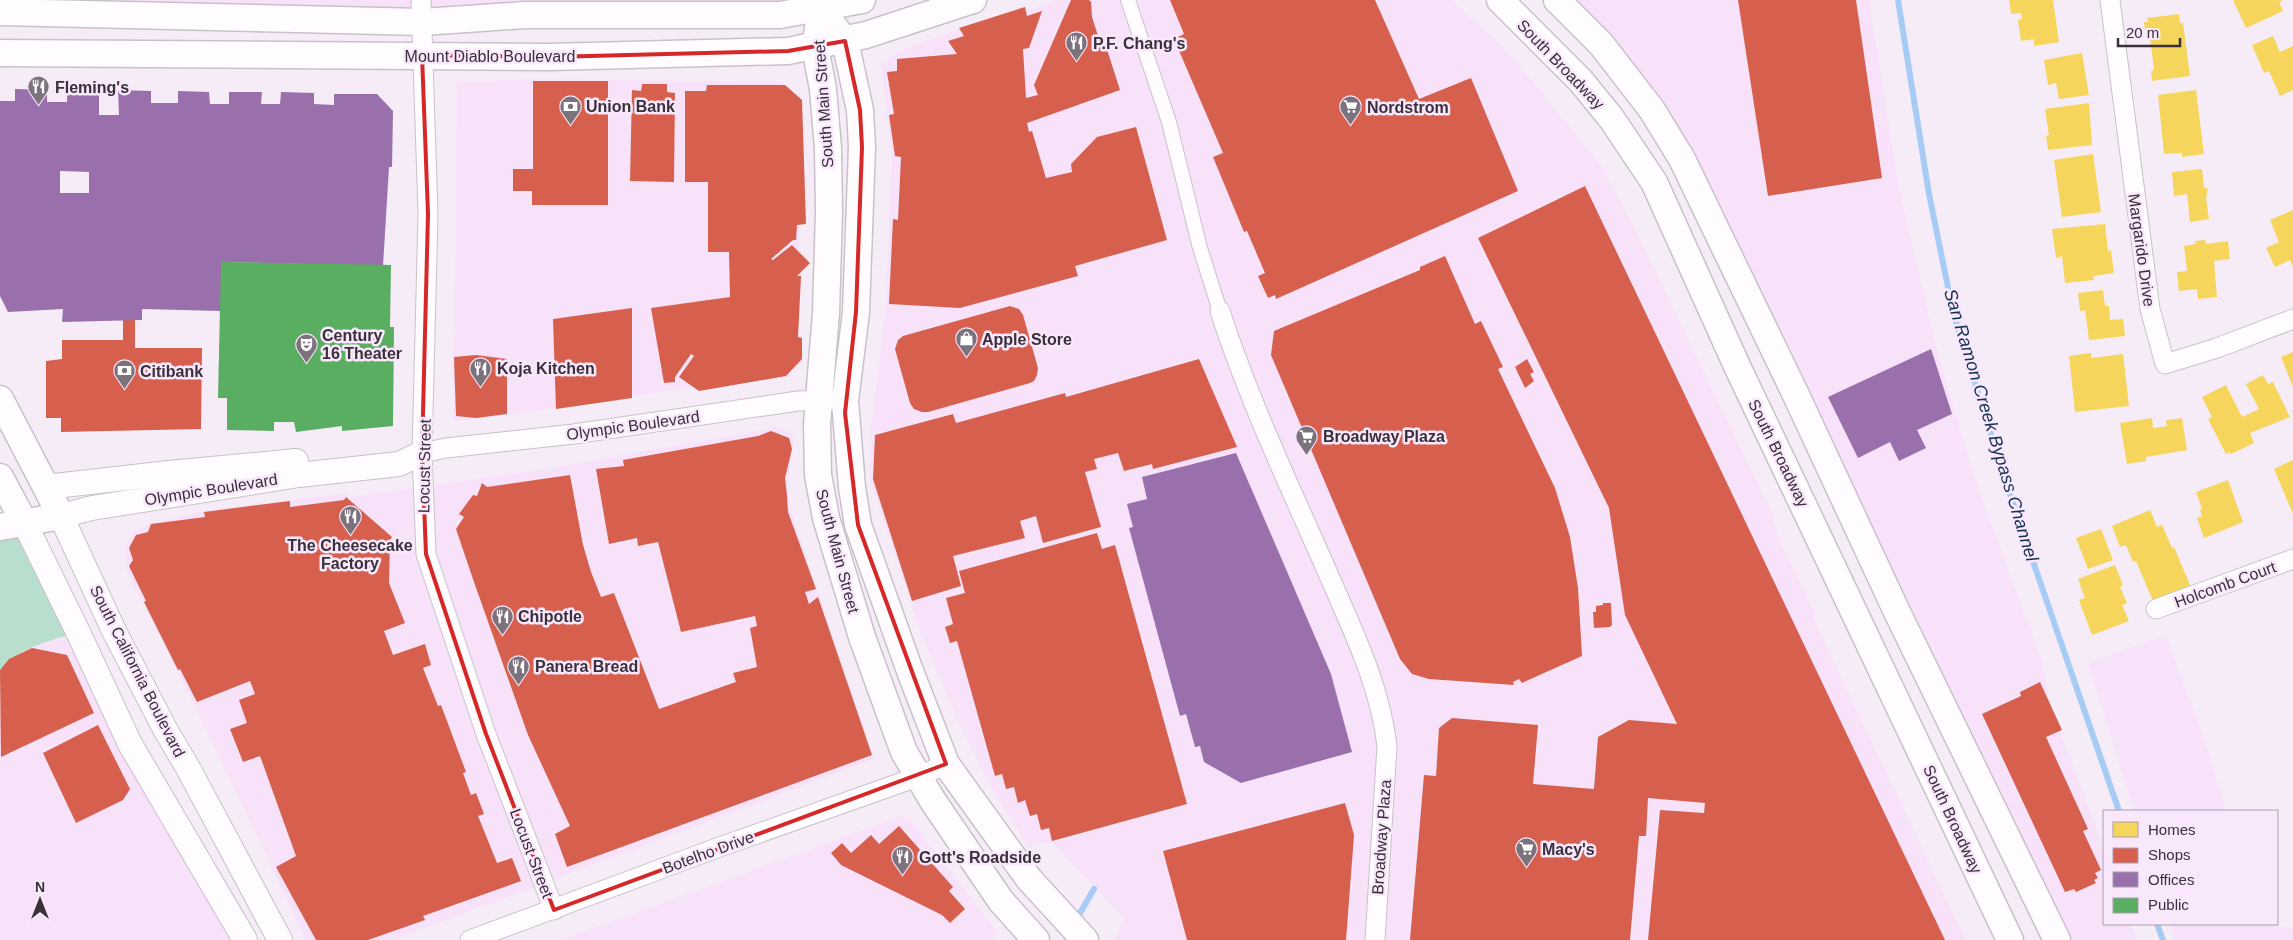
<svg xmlns="http://www.w3.org/2000/svg" width="2293" height="940" font-family="Helvetica,sans-serif">
  <style>
    .built { fill: #f7e2f9 }
    .green { fill: #b8dfcd }
    .homes { fill: #f6d55c }
    .shops { fill: #d6604d }
    .offices { fill: #9970ab; fill-rule: evenodd }
    .public { fill: #5aae61 }
    .lines { fill: none; stroke-linecap: round; stroke-linejoin: round }
    .stream { stroke: #a6ccf5; stroke-width: 6 }
    .pedestrian-casing { stroke: #c9c1ca; stroke-width: 16 }
    .minor-casing { stroke: #c9c1ca; stroke-width: 21 }
    .tertiary-casing { stroke: #c9c1ca; stroke-width: 26 }
    .secondary-casing { stroke: #c9c1ca; stroke-width: 29 }
    .pedestrian { stroke: #fefcfe; stroke-width: 14 }
    .minor { stroke: #fefcfe; stroke-width: 19 }
    .tertiary { stroke: #fefcfe; stroke-width: 24 }
    .secondary { stroke: #fefcfe; stroke-width: 26 }
    .marked { fill: none; stroke: #d62828; stroke-width: 4; stroke-linejoin: round }
    .labels { text-anchor: middle; stroke-width: 5; stroke-linejoin: round; paint-order: stroke }
    .poi-label { font-size: 16px; font-weight: bold; fill: #39303a; stroke: #f9e7fc; text-anchor: start }
    .street-label { font-size: 16px; fill: #39303a; stroke: #f9e7fc }
    .water-label { font-size: 18px; font-style: italic; fill: #12324d; stroke: #f9e7fc }
  </style>
  <rect width="100%" height="100%" fill="#f6ecf7"/>
  <g class="built">
    <polygon points="0,0 862,0 656,17"/>
    <polygon points="1054,0 1451,0 1493,37 1520,66 1600,164 1630,219 1772,513 1777,534 1815,613 1813,618 1966,940 1114,940 1125,919 1052,843 1039,843 1029,848 992,789 957,720 920,630 870,479 871,430 886,304 892,156 881,64 905,49 960,29 1026,7 1028,10"/>
    <polygon points="1557,0 1869,0 1898,183 1937,350 1960,430 1982,499 2042,661 2050,704 2104,848 2104,924 2131,924 2137,940 2039,940 1950,721 1703,195"/>
    <polygon points="530,79 781,82 796,96 802,181 794,362 783,373 510,415 454,421 452,355 455,330 457,82"/>
    <polygon points="779,427 787,429 793,435 793,449 788,479 788,503 874,759 393,940 306,940 193,702 126,569 125,546 133,532 151,523 204,511 344,493 350,497 550,468"/>
    <polygon points="78,632 245,940 0,940 0,670 9,659 32,648"/>
    <polygon points="2166,635 2210,756 2226,811 2134,811 2088,663"/>
    <polygon points="902,816 910,820 998,932 992,940 561,940"/>
    <polygon points="2169,924 2258,924 2293,928 2293,940 2174,940"/>
  </g>
  <path class="green" d="M 25,524 L 78,632 C 51,641 19,647 0,670 L 0,527 Z"/>
  <g class="homes">
    <polygon points="2009,0 2053,0 2059,42 2034,46 2034,39 2021,41 2018,20 2022,19 2021,13 2011,14"/>
    <polygon points="2233,0 2283,0 2279,2 2283,11 2246,28"/>
    <polygon points="2179,14 2180,23 2183,23 2190,76 2152,81 2151,71 2154,70 2149,30 2145,30 2144,22 2148,22 2147,18"/>
    <polygon points="2273,36 2280,52 2293,46 2293,90 2280,96 2269,71 2264,73 2252,45"/>
    <polygon points="2082,53 2089,95 2059,99 2056,83 2048,85 2044,60"/>
    <polygon points="2196,90 2204,154 2182,157 2182,153 2164,154 2158,95"/>
    <polygon points="2089,103 2092,145 2048,150 2046,136 2049,135 2045,109"/>
    <polygon points="2093,154 2101,212 2062,217 2054,160"/>
    <polygon points="2202,169 2204,187 2208,189 2206,197 2209,219 2190,222 2187,194 2174,196 2172,172"/>
    <polygon points="2293,210 2293,267 2290,260 2275,267 2266,248 2279,242 2270,220"/>
    <polygon points="2105,224 2108,251 2111,250 2114,273 2093,276 2094,280 2065,283 2062,256 2056,258 2052,229"/>
    <polygon points="2205,240 2206,244 2228,241 2230,259 2214,261 2217,297 2198,299 2197,289 2179,291 2177,272 2187,271 2184,246 2196,244 2195,241"/>
    <polygon points="2103,290 2105,306 2109,306 2110,320 2123,319 2125,336 2089,340 2085,310 2080,311 2078,293"/>
    <polygon points="2293,352 2293,387 2281,357"/>
    <polygon points="2091,353 2091,358 2123,354 2129,406 2075,412 2069,356"/>
    <polygon points="2263,375 2268,384 2273,382 2290,417 2250,433 2254,443 2231,454 2230,452 2226,454 2208,419 2212,417 2202,397 2226,385 2242,417 2259,409 2246,384"/>
    <polygon points="2152,418 2153,428 2167,426 2166,420 2182,418 2187,450 2146,457 2146,461 2127,464 2120,423"/>
    <polygon points="2293,460 2293,514 2274,469"/>
    <polygon points="2228,480 2243,522 2204,538 2197,518 2202,516 2200,510 2202,509 2196,492"/>
    <polygon points="2150,510 2157,527 2162,525 2172,548 2174,547 2190,585 2176,591 2177,595 2167,599 2165,595 2153,601 2136,561 2133,562 2126,545 2120,547 2112,526"/>
    <polygon points="2101,529 2113,560 2088,569 2076,538"/>
    <polygon points="2115,565 2123,585 2120,587 2127,603 2122,605 2129,621 2092,635 2079,600 2085,598 2078,579"/>
  </g>
  <g class="shops">
    <polygon points="1071,0 1089,0 1091,2 1092,17 1099,39 1103,37 1120,90 1027,123 1029,132 1032,131 1046,178 1072,172 1071,164 1097,137 1136,127 1167,240 1075,266 1078,276 960,308 889,304 893,219 898,220 901,157 895,156 889,115 894,114 887,72 897,71 897,59 957,54 948,41 964,36 959,28 1025,7 1027,16 1042,11 1029,48 1023,49 1026,98 1038,95 1034,85"/>
    <polygon points="1170,0 1375,0 1419,99 1471,78 1518,191 1276,299 1275,295 1268,298 1258,276 1265,273 1247,231 1244,232 1213,157 1223,153 1174,39 1184,34"/>
    <polygon points="1738,0 1856,0 1882,178 1768,196"/>
    <polygon points="533,81 608,81 608,205 532,205 532,191 513,191 513,169 533,169"/>
    <polygon points="642,84 667,84 667,92 675,93 674,182 630,181 632,90 641,91"/>
    <polygon points="707,85 785,85 802,100 806,224 797,225 796,240 793,240 771,259 773,260 792,245 810,263 797,276 801,276 798,337 802,338 802,359 786,376 699,391 679,377 694,356 691,354 675,377 675,382 664,383 651,308 730,297 729,252 708,252 708,182 685,182 685,91 706,91"/>
    <polygon points="1585,186 1683,391 1945,940 1648,940 1660,810 1704,813 1705,803 1648,798 1646,836 1639,836 1630,940 1410,940 1424,775 1436,776 1439,728 1452,718 1538,725 1533,784 1594,789 1598,737 1629,720 1677,724 1625,615 1609,508 1478,238"/>
    <polygon points="1445,256 1475,324 1481,321 1503,367 1498,369 1555,488 1570,537 1578,588 1582,656 1522,683 1519,679 1513,682 1514,685 1429,679 1412,674 1400,659 1271,355 1274,331 1420,270 1420,267"/>
    <polygon points="1010,306 1019,309 1023,315 1038,368 1037,375 1034,381 1030,383 928,412 922,412 914,409 910,403 895,349 898,340 903,336"/>
    <polygon points="632,308 632,398 556,409 553,319"/>
    <polygon points="123,320 135,320 135,348 202,348 201,429 61,432 61,418 46,418 46,361 62,359 62,340 123,340"/>
    <polygon points="476,355 507,359 507,414 476,418 456,416 454,357"/>
    <polygon points="1199,359 1237,447 1153,469 1152,464 1124,471 1118,453 1094,459 1097,469 1085,472 1101,527 1043,543 1036,516 1020,521 1025,538 953,556 961,586 912,601 873,479 875,435 953,414 956,423 1065,393 1066,397"/>
    <polygon points="1527,359 1534,372 1530,374 1534,381 1525,388 1515,367"/>
    <polygon points="771,431 789,438 792,449 785,478 787,496 788,512 816,589 805,592 809,604 818,597 872,755 567,867 555,834 570,826 528,735 474,582 456,529 464,517 459,514 473,495 477,496 482,483 487,487 570,475 583,545 591,572 601,597 614,593 659,709 736,682 733,673 757,667 750,628 757,626 755,616 681,632 658,542 638,546 637,538 609,544 596,469 624,466 623,460 758,436"/>
    <polygon points="346,497 392,537 390,540 389,583 405,623 384,631 393,655 425,644 431,665 423,668 438,706 441,705 466,772 463,773 471,795 476,793 484,814 478,816 497,863 512,858 521,881 423,916 425,920 368,940 316,940 276,867 296,856 260,756 243,762 230,729 247,723 239,700 255,694 250,681 197,702 180,669 178,670 144,602 146,601 129,566 133,560 129,548 136,535 148,532 151,524 205,517 204,512 290,501 290,507 344,500"/>
    <polygon points="1097,533 1102,549 1115,545 1187,804 1052,841 1049,828 1041,830 1037,814 1030,816 1025,800 1018,803 1014,787 1006,789 1002,774 995,776 957,641 950,643 945,627 953,624 946,598 965,593 959,571"/>
    <polygon points="1603,603 1611,603 1612,625 1610,627 1594,628 1593,612 1596,612 1596,606 1603,605"/>
    <polygon points="32,648 67,655 94,713 1,757 0,670 9,659"/>
    <polygon points="2040,682 2062,730 2046,737 2088,829 2083,831 2101,870 2095,873 2098,878 2094,880 2096,883 2076,892 2074,889 2065,892 1982,714 2021,696 2020,692"/>
    <polygon points="98,725 130,789 123,800 76,823 43,753"/>
    <polygon points="1345,803 1354,835 1346,940 1187,940 1163,851"/>
    <polygon points="899,826 953,887 949,891 965,909 950,923 942,915 841,865 831,853 842,843 851,853 871,835 879,844"/>
  </g>
  <g class="offices">
    <path d="M 15,89 L 47,90 L 47,102 L 67,102 L 67,90 L 99,91 L 99,115 L 119,115 L 118,90 L 151,91 L 151,103 L 178,103 L 178,91 L 209,92 L 210,104 L 229,104 L 229,92 L 262,92 L 261,104 L 280,104 L 281,92 L 314,93 L 314,104 L 334,105 L 334,94 L 377,94 L 393,111 L 392,167 L 389,167 L 383,266 L 221,262 L 221,311 L 142,309 L 142,320 L 62,322 L 63,309 L 8,312 L 0,296 L 0,101 L 15,101 ZM 60,171 L 89,172 L 89,193 L 60,193 Z"/>
    <polygon points="1931,349 1952,414 1917,430 1926,448 1899,461 1890,442 1858,458 1828,397"/>
    <polygon points="1236,453 1331,674 1352,752 1241,783 1204,762 1200,746 1195,747 1186,714 1180,716 1129,528 1133,527 1127,504 1147,499 1142,477"/>
  </g>
  <polygon class="public" points="221,262 391,265 390,327 394,327 393,426 342,431 342,426 296,432 294,422 274,422 274,431 227,430 227,398 218,398"/>
  <g class="lines">
    <g class="stream">
      <polyline points="1898,0 1929,194 1953,312 2005,480 2119,811"/>
      <polyline points="1076,920 1094,889"/>
      <polyline points="2157,924 2163,940"/>
    </g>
    <defs>
      <polyline id="pedestrian" points="1128,0 1169,122 1200,248 1220,311"/>
      <g id="minor">
        <polyline points="421,0 428,214 422,453 426,554 486,734 554,910"/>
        <polyline points="2110,0 2150,309 2165,364 2217,348 2293,319"/>
        <path d="M 1220,311 C 1248,398 1290,487 1327,571 C 1351,627 1380,684 1387,746 L 1375,940"/>
        <polyline points="422,453 446,448 574,434 798,401 831,400"/>
        <polyline points="2156,609 2293,559"/>
        <polyline points="470,940 717,848 917,777 946,764"/>
      </g>
      <g id="tertiary">
        <polyline points="46,487 169,473 296,461"/>
        <polyline points="25,524 78,632 130,744 245,940"/>
        <polyline points="280,940 188,768 165,729 114,631 61,516 92,508 299,475 399,464 422,453"/>
      </g>
      <g id="secondary">
        <polyline points="1500,0 1580,80 1611,118 1654,182 1737,366 2010,940"/>
        <polyline points="1557,0 1601,44 1652,110 1682,159 1796,395 1897,612 2057,940"/>
        <polyline points="821,9 845,41 860,110 862,147 856,312 845,401 852,487 858,525 910,671 946,764 1029,879 1085,940"/>
        <polyline points="821,9 815,47 823,89 828,148 829,211 826,313 817,424 818,475 826,518 862,637 904,752 933,801 1001,901 1036,940"/>
        <polyline points="0,12 423,22 525,15 780,15 862,0"/>
        <polyline points="0,53 550,57 788,51 866,35 973,0"/>
        <polyline points="0,399 61,516 0,527"/>
        <polyline points="0,477 25,524"/>
      </g>
    </defs>
    <use href="#pedestrian" class="pedestrian-casing"/>
    <use href="#minor" class="minor-casing"/>
    <use href="#tertiary" class="tertiary-casing"/>
    <use href="#secondary" class="secondary-casing"/>
    <use href="#pedestrian" class="pedestrian"/>
    <use href="#minor" class="minor"/>
    <use href="#tertiary" class="tertiary"/>
    <use href="#secondary" class="secondary"/>
  </g>
  <path class="marked" d="M 845,41 L 860,110 L 862,147 L 856,312 L 845,413 L 858,525 L 946,764 L 554,910 L 486,734 L 426,554 L 422,453 L 428,214 L 422,55 L 550,57 L 788,51 Z"/>
  <defs>
    <symbol id="restaurant-pin" viewBox="-11 -11 22 30"><path d="M0 17L-7.5 6A9.5 9.5 0 1 1 7.5 6Z" fill="#7b727c" stroke="#f9e7fc"/><path d="M-5-6h1v4h1v-4h1v4h1v-4h1v5L-1.5 .5V6h-2V.5L-5-1ZM5-6V6H3V1.5H1.5Q1.5-4 5-6Z" fill="#fff"/></symbol>
    <symbol id="bank-pin" viewBox="-11 -11 22 30"><path d="M0 17L-7.5 6A9.5 9.5 0 1 1 7.5 6Z" fill="#7b727c" stroke="#f9e7fc"/><path d="M-6-4H6V4H-6ZM0-2.3a2.3 2.3 0 1 0 0 4.6a2.3 2.3 0 1 0 0-4.6Z" fill="#fff"/></symbol>
    <symbol id="supermarket-pin" viewBox="-11 -11 22 30"><path d="M0 17L-7.5 6A9.5 9.5 0 1 1 7.5 6Z" fill="#7b727c" stroke="#f9e7fc"/><path d="M-6-5.5h2.5l.6 2H6L4.5 2H-2.5L-4.4-4H-6ZM-1.5 3.2a1.3 1.3 0 1 0 .1 0ZM3 3.2a1.3 1.3 0 1 0 .1 0Z" fill="#fff"/></symbol>
    <symbol id="shop-pin" viewBox="-11 -11 22 30"><path d="M0 17L-7.5 6A9.5 9.5 0 1 1 7.5 6Z" fill="#7b727c" stroke="#f9e7fc"/><path d="M-5-2.5h2.3a2.7 3.5 0 0 1 5.4 0H5L5.5 6h-11ZM-1.5-2.5h3a1.5 2.3 0 0 0-3 0Z" fill="#fff"/></symbol>
    <symbol id="theatre-pin" viewBox="-11 -11 22 30"><path d="M0 17L-7.5 6A9.5 9.5 0 1 1 7.5 6Z" fill="#7b727c" stroke="#f9e7fc"/><path d="M-5-5.5Q0-4 5-5.5V0Q5 5 0 6Q-5 5-5 0ZM-3.3-2.5H-1v1.5H-3.3ZM1-2.5H3.3v1.5H1ZM-2.8 1Q0 5.5 2.8 1Z" fill="#fff"/></symbol>
  </defs>
  <g fill-rule="evenodd">
    <use href="#restaurant-pin" x="1064" y="30" width="25" height="34"/>
    <use href="#restaurant-pin" x="26" y="74" width="25" height="34"/>
    <use href="#bank-pin" x="558" y="94" width="25" height="34"/>
    <use href="#supermarket-pin" x="1338" y="94" width="25" height="34"/>
    <use href="#shop-pin" x="954" y="326" width="25" height="34"/>
    <use href="#theatre-pin" x="294" y="332" width="25" height="34"/>
    <use href="#restaurant-pin" x="468" y="356" width="25" height="34"/>
    <use href="#bank-pin" x="112" y="358" width="25" height="34"/>
    <use href="#supermarket-pin" x="1294" y="424" width="25" height="34"/>
    <use href="#restaurant-pin" x="338" y="504" width="25" height="34"/>
    <use href="#restaurant-pin" x="490" y="604" width="25" height="34"/>
    <use href="#restaurant-pin" x="506" y="654" width="25" height="34"/>
    <use href="#supermarket-pin" x="1514" y="836" width="25" height="34"/>
    <use href="#restaurant-pin" x="890" y="844" width="25" height="34"/>
  </g>
  <g class="labels">
    <g class="poi-label">
      <text x="1093" y="49">P.F. Chang's</text>
      <text x="55" y="93">Fleming's</text>
      <text x="586" y="112">Union Bank</text>
      <text x="1367" y="113">Nordstrom</text>
      <text x="322" y="341">Century<tspan x="322" dy="18">16 Theater</tspan></text>
      <text x="982" y="345">Apple Store</text>
      <text x="497" y="374">Koja Kitchen</text>
      <text x="140" y="377">Citibank</text>
      <text x="1323" y="442">Broadway Plaza</text>
      <text x="350" y="551" text-anchor="middle">The Cheesecake<tspan x="350" dy="18">Factory</tspan></text>
      <text x="518" y="622">Chipotle</text>
      <text x="535" y="672">Panera Bread</text>
      <text x="1542" y="855">Macy's</text>
      <text x="919" y="863">Gott's Roadside</text>
    </g>
    <g class="street-label">
      <text x="490" y="62">Mount Diablo Boulevard</text>
      <text transform="translate(1561 64) rotate(46)" y="6">South Broadway</text>
      <text transform="translate(823 104) rotate(-94)" y="6">South Main Street</text>
      <text transform="translate(2142 250) rotate(82)" y="6">Margarido Drive</text>
      <text transform="translate(633 425) rotate(-8)" y="6">Olympic Boulevard</text>
      <text transform="translate(1779 453) rotate(64)" y="6">South Broadway</text>
      <text transform="translate(424 466) rotate(-89)" y="6">Locust Street</text>
      <text transform="translate(211 489) rotate(-9)" y="6">Olympic Boulevard</text>
      <text transform="translate(838 551) rotate(75)" y="6">South Main Street</text>
      <text transform="translate(2225 584) rotate(-20)" y="6">Holcomb Court</text>
      <text transform="translate(138 671) rotate(63)" y="6">South California Boulevard</text>
      <text transform="translate(1953 819) rotate(65)" y="6">South Broadway</text>
      <text transform="translate(1381 837) rotate(-86)" y="6">Broadway Plaza</text>
      <text transform="translate(708 852) rotate(-20)" y="6">Botelho Drive</text>
      <text transform="translate(532 853) rotate(69)" y="6">Locust Street</text>
    </g>
    <g class="water-label">
      <text transform="translate(1991 425) rotate(73)" y="6">San Ramon Creek Bypass Channel</text>
    </g>
  </g>
  <rect x="2103" y="810" width="175" height="115" fill="#f9e7fc" stroke="#ac9eae"/>
  <rect x="2113" y="822" width="25" height="15" fill="#f6d55c" stroke="#ac9eae"/>
  <text x="2148" y="835" font-size="15" fill="#39303a">Homes</text>
  <rect x="2113" y="848" width="25" height="15" fill="#d6604d" stroke="#ac9eae"/>
  <text x="2148" y="860" font-size="15" fill="#39303a">Shops</text>
  <rect x="2113" y="872" width="25" height="15" fill="#9970ab" stroke="#ac9eae"/>
  <text x="2148" y="885" font-size="15" fill="#39303a">Offices</text>
  <rect x="2113" y="898" width="25" height="15" fill="#5aae61" stroke="#ac9eae"/>
  <text x="2148" y="910" font-size="15" fill="#39303a">Public</text>
  <g transform="translate(40 900)" stroke="#f9e7fc" stroke-width="4" paint-order="stroke">
  <path d="M0-4L9 19L0 12L-9 19Z" fill="#39303a"/>
  <text y="-8" font-size="14" font-weight="bold" text-anchor="middle" fill="#39303a">N</text>
  </g>
  <path d="M2118 38v8h62v-8" fill="none" stroke="#39303a" stroke-width="2.5"/>
  <text x="2126" y="38" font-size="15" fill="#39303a" stroke="#f9e7fc" stroke-width="4" paint-order="stroke">20 m</text>
</svg>
